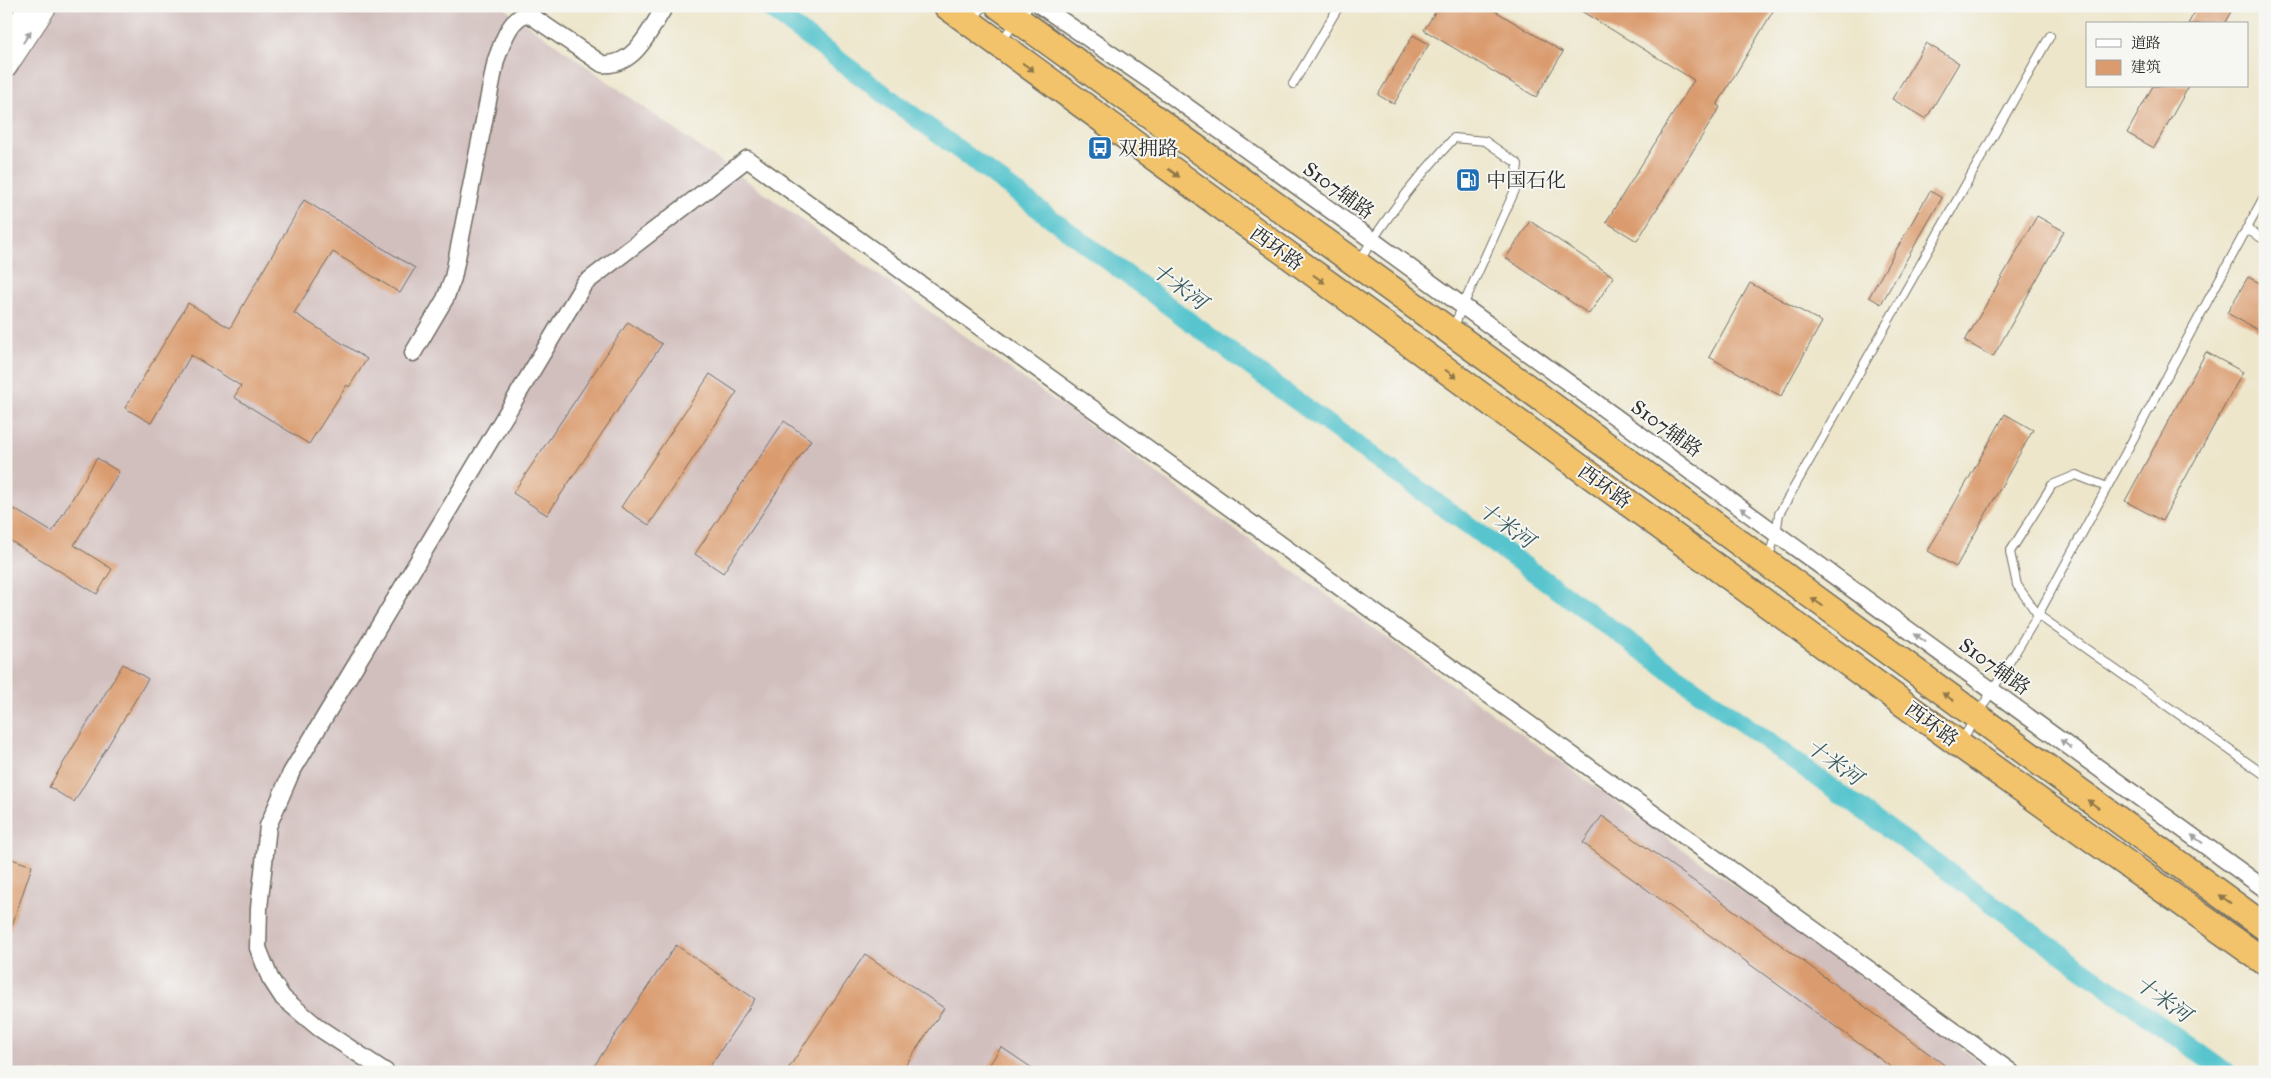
<svg xmlns="http://www.w3.org/2000/svg" width="2271" height="1078" font-family="'IM FELL Great Primer','Noto Serif SC',serif">
  <style>
    .industrial { fill: #d1bfbe }
    .lines { fill: none; stroke-linecap: round; stroke-linejoin: round }
    .canal { stroke: #58c5ce; stroke-width: 19 }
    .building { fill: #da9b6e }
    .service-casing { stroke: #6f6c63; stroke-width: 10 }
    .minor-casing { stroke: #6f6c63; stroke-width: 19 }
    .tertiary-casing { stroke: #6f6c63; stroke-width: 22 }
    .trunk-casing { stroke: #6f6c63; stroke-width: 29 }
    .service { stroke: #fff; stroke-width: 8 }
    .minor { stroke: #fff; stroke-width: 16 }
    .tertiary { stroke: #fff; stroke-width: 20 }
    .trunk { stroke: #f2c36a; stroke-width: 26 }
    .oneway { fill: #a0a0a0 }
    .oneway2 { fill: #8e774a }
    .labels { text-anchor: middle; stroke-width: 4; stroke-linejoin: round; paint-order: stroke }
    .poi-label { font-size: 20px; fill: #2b2b2b; stroke: #f6f6f2; text-anchor: start }
    .street-label { font-size: 20px; fill: #2b2b2b; stroke: #f6f6f2 }
    .water-label { font-size: 21px; font-style: italic; fill: #38595c; stroke: #f6f6f2 }
  </style>
  <rect width="100%" height="100%" fill="#f6f6f2"/>
  <filter id="ink" filterUnits="userSpaceOnUse"><feTurbulence type="fractalNoise" baseFrequency=".02" numOctaves="2"/><feDisplacementMap in="SourceGraphic" scale="10" xChannelSelector="R" yChannelSelector="G"/><feConvolveMatrix kernelMatrix="1 2 1 2 8 2 1 2 1" color-interpolation-filters="sRGB"/></filter>
  <filter id="wash" filterUnits="userSpaceOnUse"><feTurbulence type="fractalNoise" baseFrequency=".0096" numOctaves="4" result="noise"/><feDisplacementMap in="SourceGraphic" scale="20" xChannelSelector="R" yChannelSelector="G"/><feGaussianBlur stdDeviation="1.12" result="paint"/><feColorMatrix in="noise" values="0 0 0 0 0 0 0 0 0 0 0 0 0 0 0 0 0 1.4 0 .05"/><feComposite in="paint" operator="in"/></filter>
  <g filter="url(#wash)">
    <rect width="100%" height="100%" fill="#ede6cb"/>
    <polygon class="industrial" points="6,6 502,6 1995,1072 6,1072"/>
    <g class="lines">
      <polyline class="canal" points="766,6 1291,397 2225,1072"/>
    </g>
    <g id="blocks">
      <g class="building">
        <polygon points="1439,6 1487,6 1563,52 1536,97 1424,30"/>
        <polygon points="1573,6 1776,6 1717,105 1720,107 1637,241 1606,222 1694,80"/>
        <polygon points="2198,6 2234,6 2224,24 2188,24"/>
        <polygon points="1413,35 1429,44 1394,104 1378,95"/>
        <polygon points="1926,43 1959,63 1926,119 1892,99"/>
        <polygon points="2153,86 2189,86 2154,148 2127,133"/>
        <polygon points="1930,191 1942,198 1881,304 1869,297"/>
        <polygon points="304,200 415,268 400,293 333,252 294,313 367,359 349,387 347,385 309,444 234,397 241,386 191,355 151,423 125,408 188,303 230,328"/>
        <polygon points="2037,216 2064,231 1993,357 1965,341"/>
        <polygon points="1530,221 1614,277 1589,314 1506,258"/>
        <polygon points="2248,277 2265,286 2265,334 2227,313"/>
        <polygon points="1750,283 1822,322 1781,396 1709,357"/>
        <polygon points="628,322 662,344 547,515 513,493"/>
        <polygon points="2206,352 2243,372 2162,521 2125,501"/>
        <polygon points="710,374 737,392 649,525 621,507"/>
        <polygon points="2005,414 2033,430 1956,567 1928,551"/>
        <polygon points="784,421 811,440 723,573 695,554"/>
        <polygon points="97,458 119,472 74,545 112,569 97,594 6,538 6,504 52,532"/>
        <polygon points="123,664 148,679 74,802 49,787"/>
        <polygon points="1602,816 1702,887 1954,1072 1898,1072 1858,1043 1583,843"/>
        <polygon points="6,857 32,866 9,934 6,934"/>
        <polygon points="676,945 755,999 706,1072 590,1072"/>
        <polygon points="865,954 944,1008 901,1072 786,1072"/>
        <polygon points="1001,1047 1038,1072 985,1072"/>
      </g>
    </g>
  </g>
  <g filter="url(#ink)">
    <use href="#blocks" fill-opacity="0" stroke="#6f6c63" stroke-width="1"/>
    <g class="lines">
      <defs>
        <g id="service">
          <polyline points="973,20 983,6"/>
          <polyline points="1001,41 1029,6"/>
          <polyline points="1293,84 1339,6"/>
          <polyline points="2246,229 2265,240"/>
          <path d="M 1359,262 C 1385,217 1419,176 1454,138 L 1485,141 L 1518,164 L 1515,190 L 1453,328"/>
          <polyline points="2107,487 2076,475 2052,485 2010,552 2017,585 2038,615 2265,775"/>
          <polyline points="1768,558 1776,534 1779,514 2050,36"/>
          <polyline points="1962,740 2038,615 2265,195"/>
        </g>
        <g id="minor">
          <polyline points="1041,6 1165,91 1372,240 2265,889"/>
          <path d="M 413,353 L 445,299 L 453,278 L 496,60 C 503,42 508,21 527,13 L 602,64 C 635,67 650,30 665,6"/>
          <polyline points="386,1072 319,1028 283,998 270,978 258,948 259,908 268,826 291,773 584,284 747,159 2011,1072"/>
        </g>
        <g id="tertiary">
          <polyline points="6,41 29,6"/>
          <polyline points="6,68 47,6"/>
        </g>
        <g id="trunk">
          <polyline points="947,6 1959,744 2265,962"/>
          <polyline points="999,6 1451,332 2265,927"/>
        </g>
      </defs>
      <use href="#service" class="service-casing"/>
      <use href="#minor" class="minor-casing"/>
      <use href="#tertiary" class="tertiary-casing"/>
      <use href="#trunk" class="trunk-casing"/>
      <use href="#service" class="service"/>
      <use href="#minor" class="minor"/>
      <use href="#tertiary" class="tertiary"/>
      <use href="#trunk" class="trunk"/>
    </g>
    <defs><path id="oneway-solid" d="M-6-.8H1V-3.2L6.5 0L1 3.2V.8H-6Z" transform="scale(1.25)"/></defs>
    <g class="oneway">
      <use href="#oneway-solid" transform="translate(27 37) rotate(-56)"/>
      <use href="#oneway-solid" transform="translate(1746 512) rotate(-144)"/>
      <use href="#oneway-solid" transform="translate(1920 638) rotate(-144)"/>
      <use href="#oneway-solid" transform="translate(2066 744) rotate(-144)"/>
      <use href="#oneway-solid" transform="translate(2197 839) rotate(-144)"/>
    </g>
    <g class="oneway2">
      <use href="#oneway-solid" transform="translate(1028 67) rotate(36)"/>
      <use href="#oneway-solid" transform="translate(1174 173) rotate(36)"/>
      <use href="#oneway-solid" transform="translate(1319 279) rotate(36)"/>
      <use href="#oneway-solid" transform="translate(1451 374) rotate(36)"/>
      <use href="#oneway-solid" transform="translate(1817 602) rotate(-144)"/>
      <use href="#oneway-solid" transform="translate(1948 697) rotate(-144)"/>
      <use href="#oneway-solid" transform="translate(2093 804) rotate(-144)"/>
      <use href="#oneway-solid" transform="translate(2225 899) rotate(-144)"/>
    </g>
  </g>
  <defs>
    <symbol id="bus-square" viewBox="-11 -11 22 22"><rect x="-9" y="-9" width="18" height="18" rx="4" fill="#1f6fb2" stroke="#f6f6f2"/><path d="M-5-6H5V4H4V6H2V4H-2V6H-4V4H-5ZM-3.5-4V0h7V-4ZM-3.5 1.2v1.5H-2V1.2ZM2 1.2v1.5H3.5V1.2Z" fill="#fff"/></symbol>
    <symbol id="fuel-square" viewBox="-11 -11 22 22"><rect x="-9" y="-9" width="18" height="18" rx="4" fill="#1f6fb2" stroke="#f6f6f2"/><path d="M-5.5-6h7V0h2V4h1.3V-2.5L3-4.5l.8-.8L6-3V5H2.5V1h-1V6h-7ZM-4.2-4.7v3.2H.2V-4.7Z" fill="#fff"/></symbol>
  </defs>
  <g fill-rule="evenodd">
    <use href="#bus-square" x="1086" y="134" width="28" height="28"/>
    <use href="#fuel-square" x="1454" y="166" width="28" height="28"/>
  </g>
  <g class="labels">
    <g class="poi-label">
      <text x="1118" y="155">双拥路</text>
      <text x="1486" y="187">中国石化</text>
    </g>
    <g class="street-label">
      <text transform="translate(1339 190) rotate(36)" y="7">S107辅路</text>
      <text transform="translate(1277 248) rotate(36)" y="7">西环路</text>
      <text transform="translate(1667 428) rotate(36)" y="7">S107辅路</text>
      <text transform="translate(1605 486) rotate(36)" y="7">西环路</text>
      <text transform="translate(1995 666) rotate(36)" y="7">S107辅路</text>
      <text transform="translate(1932 724) rotate(36)" y="7">西环路</text>
    </g>
    <g class="water-label">
      <text transform="translate(1179 286) rotate(37)" y="7">十米河</text>
      <text transform="translate(1506 525) rotate(36)" y="7">十米河</text>
      <text transform="translate(1834 762) rotate(36)" y="7">十米河</text>
      <text transform="translate(2163 999) rotate(36)" y="7">十米河</text>
    </g>
  </g>
  <rect width="2271" height="1078" fill="none" stroke="#f6f6f2" stroke-width="25"/>
  <rect x="2086" y="22" width="162" height="65" fill="#f6f6f2" stroke="#a5a5a2"/>
  <rect x="2096" y="39" width="25" height="8" fill="#ffffff" stroke="#a5a5a2"/>
  <text x="2131" y="48" font-size="15" fill="#2b2b2b">道路</text>
  <rect x="2096" y="60" width="25" height="15" fill="#da9b6e" stroke="#a5a5a2"/>
  <text x="2131" y="72" font-size="15" fill="#2b2b2b">建筑</text>
</svg>
